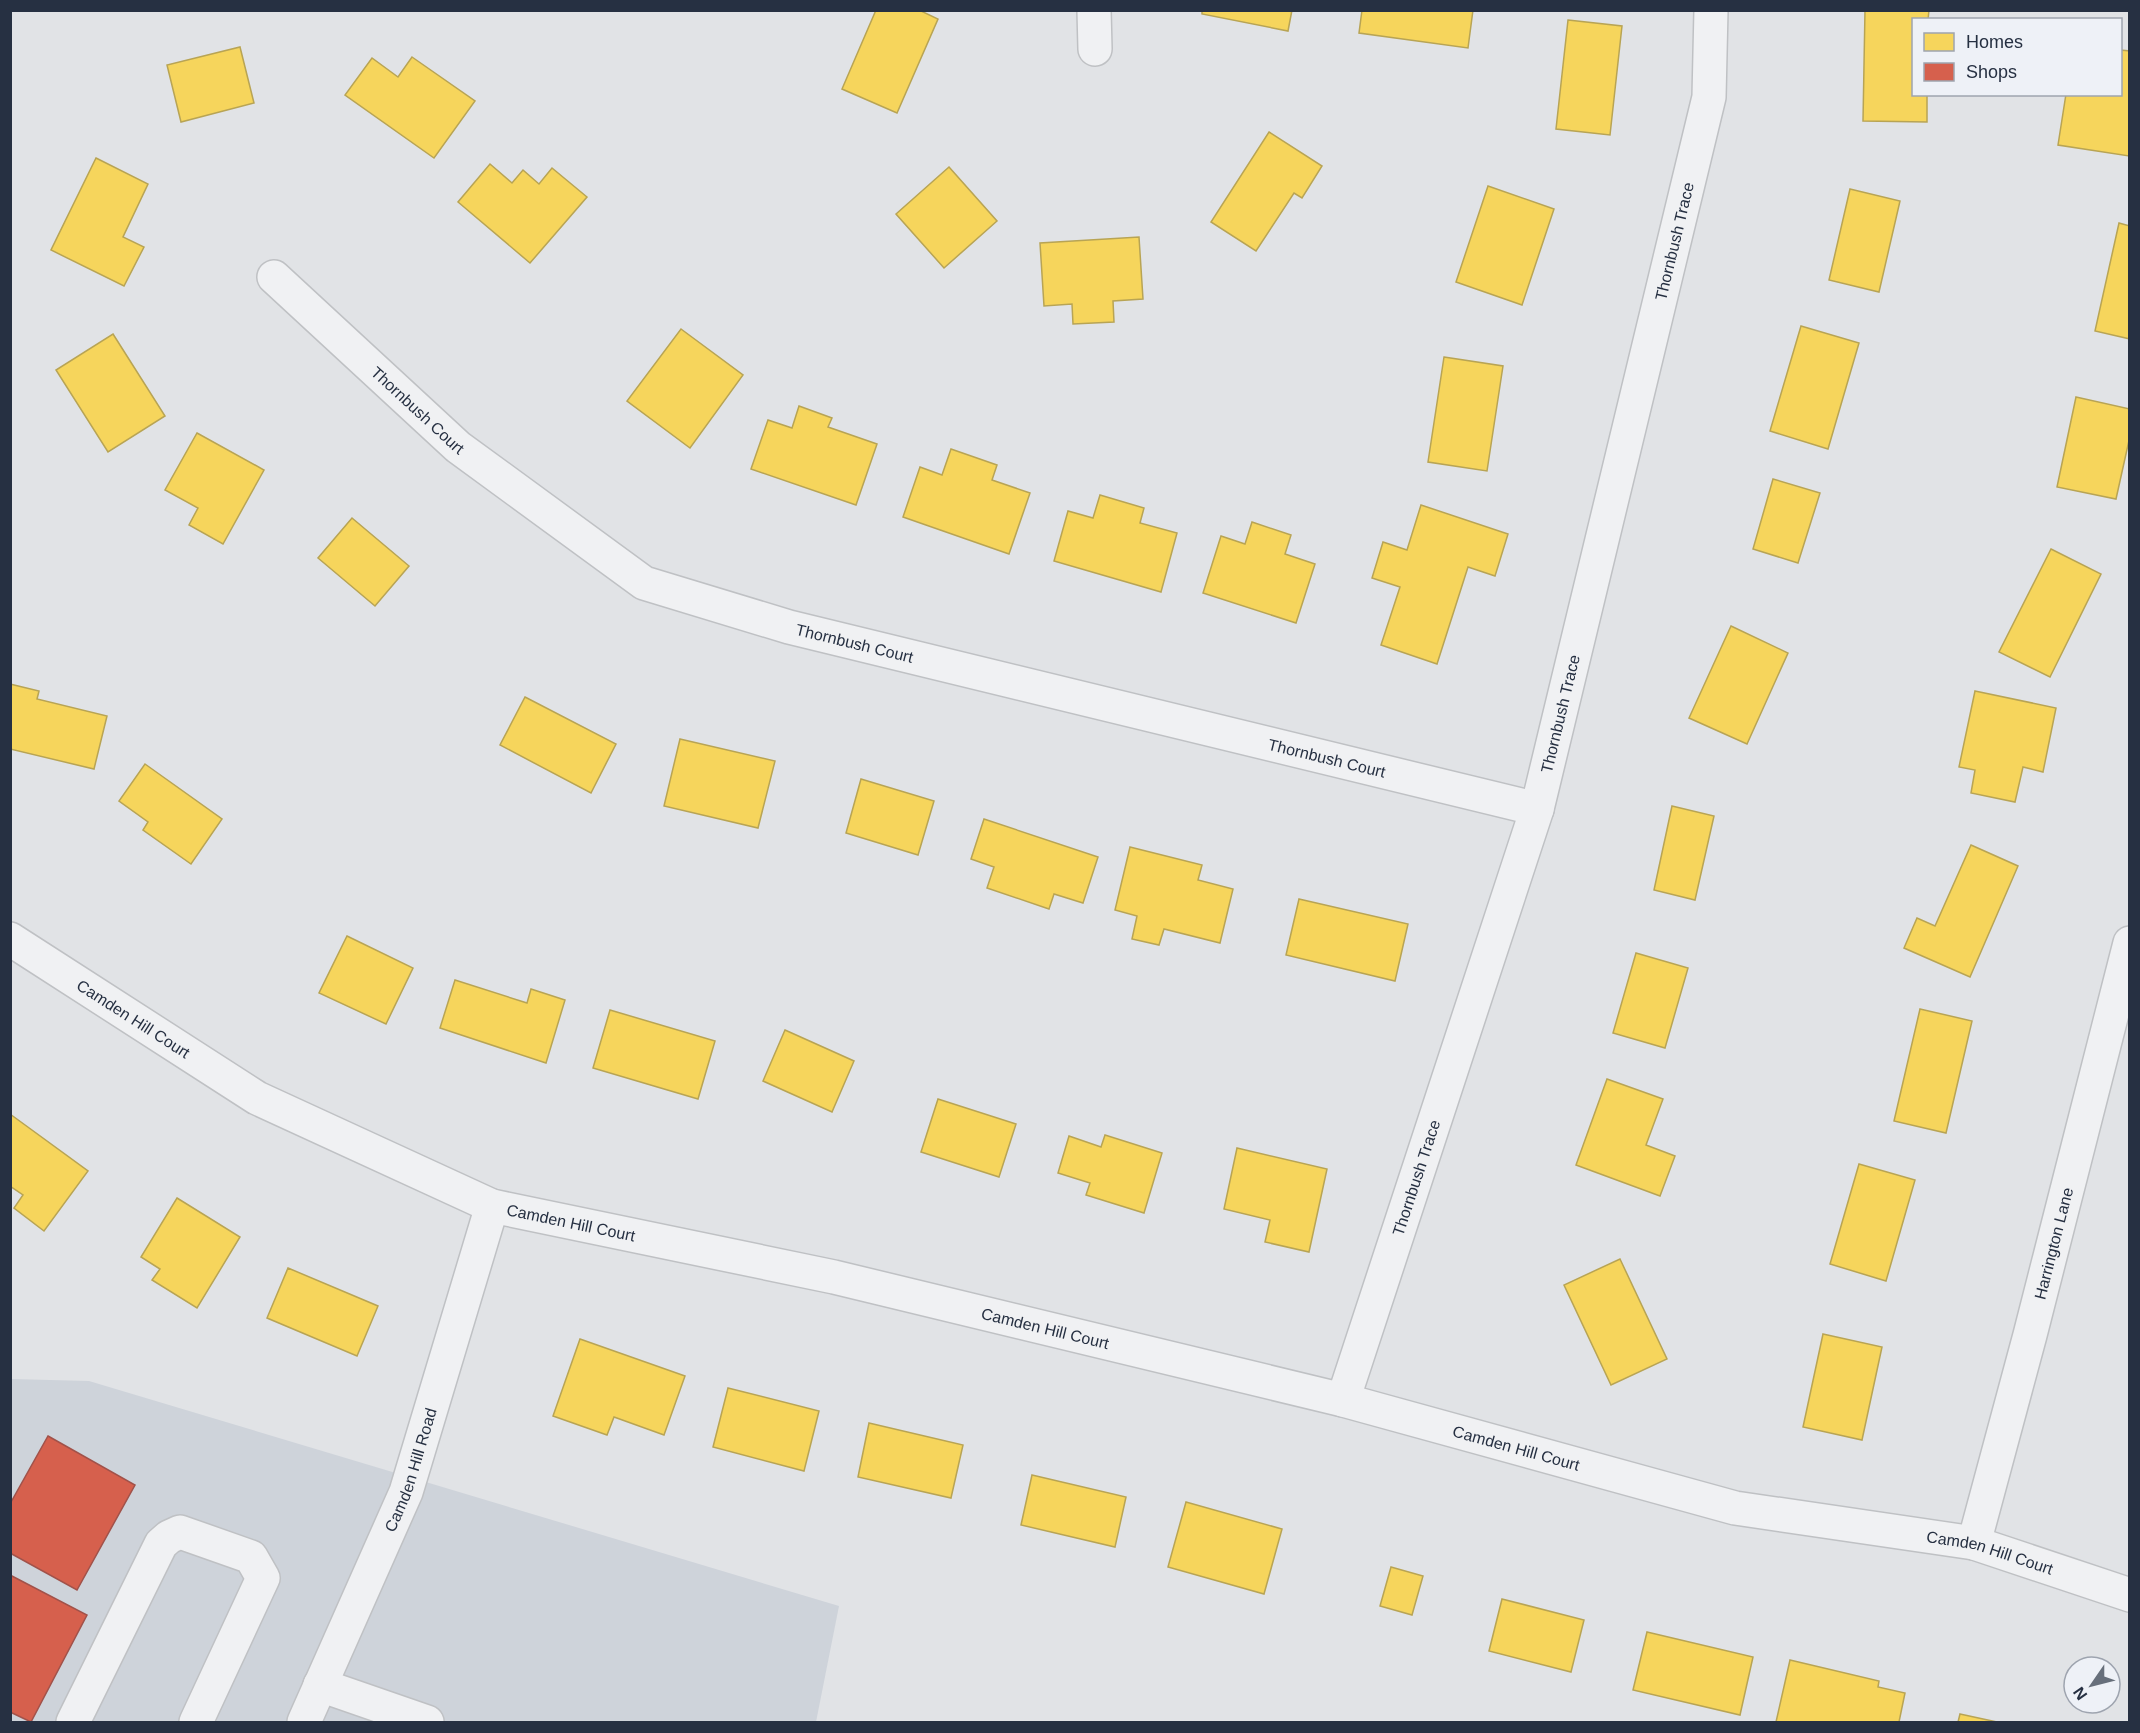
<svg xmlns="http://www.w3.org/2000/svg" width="2140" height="1733" font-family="Helvetica,sans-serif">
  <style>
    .built { fill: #ced3da }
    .homes { fill: #f6d55c; stroke: #b8a454; stroke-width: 1.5 }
    .shops { fill: #d6604d; stroke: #a1524a; stroke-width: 1.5 }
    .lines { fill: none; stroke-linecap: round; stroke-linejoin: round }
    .minor-casing { stroke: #bfc1c4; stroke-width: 36 }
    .minor { stroke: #f0f1f3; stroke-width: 33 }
    .labels { text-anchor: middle; stroke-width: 6; stroke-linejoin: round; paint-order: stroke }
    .street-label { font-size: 16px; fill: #263042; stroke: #eef1f7 }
  </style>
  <rect width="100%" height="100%" fill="#e1e3e6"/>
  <polygon class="built" points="11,1379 89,1381 839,1606 816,1722 11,1722"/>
  <g class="homes">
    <polygon points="876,10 919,10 938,19 897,113 842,89"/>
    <polygon points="1202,10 1292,10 1288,31 1202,14"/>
    <polygon points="1362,10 1473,10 1468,48 1359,33"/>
    <polygon points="1865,10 1929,10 1928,20 1914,20 1914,94 1927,94 1927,122 1863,121"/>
    <polygon points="1568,20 1622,26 1610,135 1556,129"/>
    <polygon points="240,47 254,103 181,122 167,65"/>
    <polygon points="2120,50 2130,51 2129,156 2058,145 2066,94 2120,94"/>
    <polygon points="412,57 475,101 434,158 345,95 372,58 398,77"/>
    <polygon points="1269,132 1322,166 1302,198 1294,193 1256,251 1211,222"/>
    <polygon points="96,158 148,184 123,237 144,247 124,286 51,250"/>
    <polygon points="490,164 512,183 523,170 539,184 552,168 587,197 530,263 458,202"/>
    <polygon points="949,167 997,221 944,268 896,214"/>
    <polygon points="1488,186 1554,209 1522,305 1456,282"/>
    <polygon points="1850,189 1900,201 1879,292 1829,280"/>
    <polygon points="2119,223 2130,226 2130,339 2095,331"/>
    <polygon points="1139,237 1143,299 1113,301 1114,322 1073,324 1072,304 1044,306 1040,243"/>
    <polygon points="1801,326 1859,343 1828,449 1770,431"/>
    <polygon points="681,329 743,375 690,448 627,401"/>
    <polygon points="113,334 165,416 108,452 56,370"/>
    <polygon points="1444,357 1503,366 1487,471 1428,462"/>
    <polygon points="2076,397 2130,409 2130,436 2116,499 2057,487"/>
    <polygon points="799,406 832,418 828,427 877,444 856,505 751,469 768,420 792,428"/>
    <polygon points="197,433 264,470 223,544 189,525 198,508 165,490"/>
    <polygon points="951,449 997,465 992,480 1030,493 1009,554 903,517 920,467 942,475"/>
    <polygon points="1773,479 1820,493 1798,563 1753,549"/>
    <polygon points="1100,495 1144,508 1140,523 1177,533 1161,592 1054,561 1068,511 1093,518"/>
    <polygon points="1421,505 1508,534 1495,576 1468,567 1437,664 1381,645 1400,587 1372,578 1383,542 1407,550"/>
    <polygon points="352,518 409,566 375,606 318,558"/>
    <polygon points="1252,522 1291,535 1285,554 1315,564 1296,623 1203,593 1221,536 1245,544"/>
    <polygon points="2051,549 2101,574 2050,677 1999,652"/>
    <polygon points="1731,626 1788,653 1747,744 1689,718"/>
    <polygon points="10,684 39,691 37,699 107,716 94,769 10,749"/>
    <polygon points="1975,691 2056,708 2043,772 2023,767 2015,802 1971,793 1975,770 1959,767"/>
    <polygon points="525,697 616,744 591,793 500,745"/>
    <polygon points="680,739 775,761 758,828 664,806"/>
    <polygon points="145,764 222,819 191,864 143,830 148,822 119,801"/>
    <polygon points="861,779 934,801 918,855 846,833"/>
    <polygon points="1672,806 1714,816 1695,900 1654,890"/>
    <polygon points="984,819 1098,857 1083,903 1054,894 1049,909 987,888 994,867 971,859"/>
    <polygon points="1971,845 2018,866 1970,977 1904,948 1917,918 1935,926"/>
    <polygon points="1130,847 1202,865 1198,880 1233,889 1220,943 1164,929 1159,945 1132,939 1137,916 1115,910"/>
    <polygon points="1299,899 1408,924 1395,981 1286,955"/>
    <polygon points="347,936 413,968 386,1024 319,993"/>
    <polygon points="1636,953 1688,968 1665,1048 1613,1033"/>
    <polygon points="455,980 527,1003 531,989 565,1000 546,1063 440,1028"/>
    <polygon points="1920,1009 1972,1021 1946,1133 1894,1121"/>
    <polygon points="610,1010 715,1041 698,1099 593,1068"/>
    <polygon points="785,1030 854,1061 832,1112 763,1081"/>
    <polygon points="1607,1079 1663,1099 1646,1145 1675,1156 1660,1196 1576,1165"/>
    <polygon points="938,1099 1016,1124 999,1177 921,1152"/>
    <polygon points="10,1114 88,1171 44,1231 14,1208 23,1195 10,1186"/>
    <polygon points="1105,1135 1162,1153 1144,1213 1086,1195 1090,1183 1058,1173 1069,1136 1101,1147"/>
    <polygon points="1237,1148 1327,1169 1309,1252 1265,1242 1270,1220 1224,1209"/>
    <polygon points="1859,1164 1915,1180 1886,1281 1830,1264"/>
    <polygon points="177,1198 240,1237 197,1308 152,1280 160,1269 141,1257"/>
    <polygon points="1620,1259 1667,1359 1611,1385 1564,1285"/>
    <polygon points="288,1268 378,1306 357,1356 267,1318"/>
    <polygon points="1823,1334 1882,1347 1862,1440 1803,1427"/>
    <polygon points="580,1339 685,1376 664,1435 614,1417 607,1435 553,1416"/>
    <polygon points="728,1388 819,1411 804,1471 713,1447"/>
    <polygon points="869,1423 963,1445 951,1498 858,1477"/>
    <polygon points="1032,1475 1126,1497 1115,1547 1021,1525"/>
    <polygon points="1186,1502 1282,1529 1264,1594 1168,1567"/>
    <polygon points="1391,1567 1423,1576 1412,1615 1380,1606"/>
    <polygon points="1502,1599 1584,1620 1571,1672 1489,1651"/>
    <polygon points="1647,1632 1753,1657 1740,1715 1633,1690"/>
    <polygon points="1790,1660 1879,1681 1878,1687 1905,1693 1899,1722 1776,1722"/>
    <polygon points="1960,1714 1997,1722 1958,1722"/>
  </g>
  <g class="shops">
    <polygon points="48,1436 135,1485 77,1590 10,1553 10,1504"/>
    <polygon points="10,1575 87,1615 31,1722 10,1712"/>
  </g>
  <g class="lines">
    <defs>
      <g id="minor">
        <polyline points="1094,10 1095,49"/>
        <path id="s1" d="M 274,277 L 458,447 L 644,583 L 789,627 L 1537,809"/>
        <path id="s2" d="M 10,939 L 257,1098 L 492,1206 L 834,1277 L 1343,1400 L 1735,1508 L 1974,1543 L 2130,1595"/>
        <path id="s3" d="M 1343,1400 L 1537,809 L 1709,97 L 1711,10"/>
        <path id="s4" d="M 1974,1543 L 2030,1335 L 2130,943"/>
        <polyline points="320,1685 427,1722"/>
        <polyline points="73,1722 161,1544 169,1537 180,1532 251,1557 263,1578 196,1722"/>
        <path id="s5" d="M 304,1722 L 406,1492 L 492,1206"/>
      </g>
    </defs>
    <use href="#minor" class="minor-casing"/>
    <use href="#minor" class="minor"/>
  </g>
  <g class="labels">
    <g class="street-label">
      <text dy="6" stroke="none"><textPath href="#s3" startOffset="1206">Thornbush Trace</textPath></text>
      <text dy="6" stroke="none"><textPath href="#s1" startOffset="196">Thornbush Court</textPath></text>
      <text dy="6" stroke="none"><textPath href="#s1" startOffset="700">Thornbush Court</textPath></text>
      <text dy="6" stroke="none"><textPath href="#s3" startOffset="720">Thornbush Trace</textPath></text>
      <text dy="6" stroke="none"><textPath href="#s1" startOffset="1186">Thornbush Court</textPath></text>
      <text dy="6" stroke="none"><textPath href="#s2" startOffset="147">Camden Hill Court</textPath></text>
      <text dy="6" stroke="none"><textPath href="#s3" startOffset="234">Thornbush Trace</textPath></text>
      <text dy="6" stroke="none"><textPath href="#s2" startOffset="633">Camden Hill Court</textPath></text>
      <text dy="6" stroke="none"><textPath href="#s4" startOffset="310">Harrington Lane</textPath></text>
      <text dy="6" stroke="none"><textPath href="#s2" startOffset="1119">Camden Hill Court</textPath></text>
      <text dy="6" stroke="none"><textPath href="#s2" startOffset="1605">Camden Hill Court</textPath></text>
      <text dy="6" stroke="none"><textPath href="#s5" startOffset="274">Camden Hill Road</textPath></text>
      <text dy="6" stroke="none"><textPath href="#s2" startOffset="2091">Camden Hill Court</textPath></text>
    </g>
  </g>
  <rect width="2140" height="1733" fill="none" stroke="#263042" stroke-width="24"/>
  <rect x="1912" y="18" width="210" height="78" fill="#eef1f7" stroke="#9ea4af" stroke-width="1.5"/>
  <rect x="1924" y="33" width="30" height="18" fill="#f6d55c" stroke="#9ea4af" stroke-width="1.5"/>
  <text x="1966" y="48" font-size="18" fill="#263042">Homes</text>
  <rect x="1924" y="63" width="30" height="18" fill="#d6604d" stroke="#9ea4af" stroke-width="1.5"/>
  <text x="1966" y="78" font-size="18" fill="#263042">Shops</text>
  <g transform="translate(2092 1685) rotate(235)"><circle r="28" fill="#eef1f7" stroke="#9ea4af" stroke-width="1.5"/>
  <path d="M0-4.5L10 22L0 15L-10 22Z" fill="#676f7b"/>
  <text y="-9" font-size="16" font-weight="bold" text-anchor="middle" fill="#263042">N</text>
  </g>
</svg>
